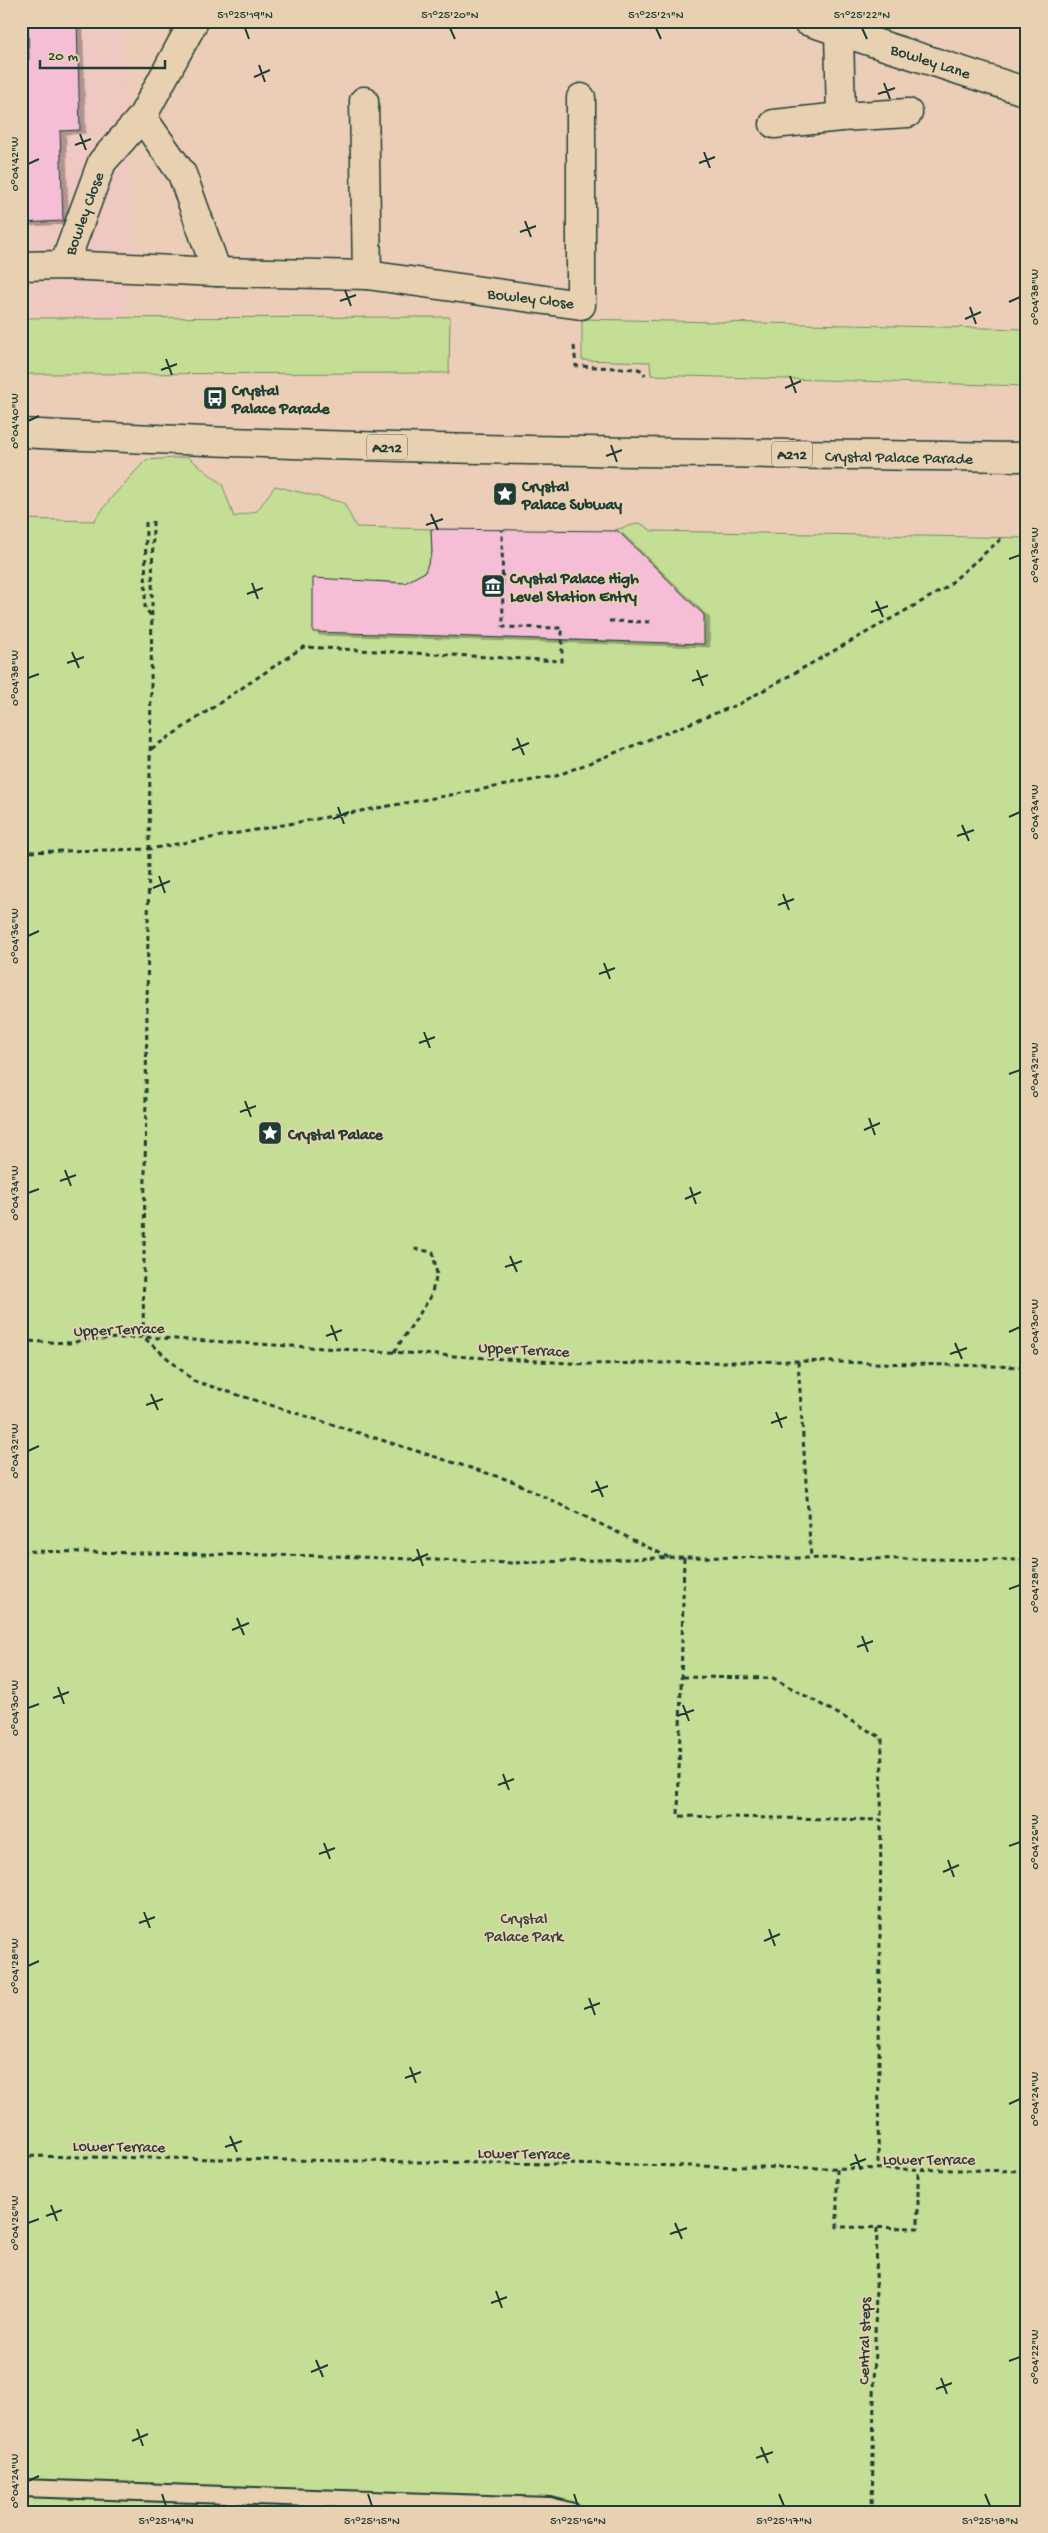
<svg xmlns="http://www.w3.org/2000/svg" width="1048" height="2533" font-family="'Gochi Hand',sans-serif">
  <style>
    .built { fill: #eec8c1 }
    .green { fill: #c5de95; stroke: #728e64 }
    .building { fill: #f5bed6; stroke: #1f3d34; filter: url(#shadow) }
    .lines { fill: none; stroke-linecap: round; stroke-linejoin: round }
    .lane-casing { stroke: #1f3d34; stroke-width: 20 }
    .street-casing { stroke: #1f3d34; stroke-width: 31 }
    .primary-casing { stroke: #1f3d34; stroke-width: 31 }
    .path { stroke: #1f3d34; stroke-width: 3; stroke-dasharray: 5 4; stroke-linecap: butt }
    .lane { stroke: #e8d1b1; stroke-width: 16 }
    .street { stroke: #e8d1b1; stroke-width: 28 }
    .primary { stroke: #e8d1b1; stroke-width: 28 }
    .ticks { fill: none; stroke: #1f3d34; stroke-width: 2 }
    .labels { text-anchor: middle; stroke-width: 4; stroke-linejoin: round; paint-order: stroke }
    .shield { fill: #e8d1b1; stroke: #5b695a; stroke-width: 1 }
    .shield-label { font-size: 15px; font-weight: bold; fill: #1f3d34 }
    .street-label { font-size: 16px; fill: #1f3d34; stroke: #e8d1b1 }
    .poi-label { font-size: 16px; font-weight: bold; fill: #1f3d34; stroke: #e8d1b1; text-anchor: start }
    .park-label { font-size: 16px; fill: #274539; stroke: #e8d1b1 }
    .neatline { fill: none; stroke: #1f3d34; stroke-width: 2 }
    .ticks-label { font-size: 12px; text-anchor: middle; fill: #1f3d34 }
  </style>
  <defs>
    <filter id="shadow"><feDropShadow dx="5.5" dy="3" stdDeviation="0" flood-color="#0004"/></filter>
  </defs>
  <rect width="100%" height="100%" fill="#ebcdb8"/>
  <filter id="ink" filterUnits="userSpaceOnUse"><feTurbulence type="fractalNoise" baseFrequency=".02" numOctaves="2"/><feDisplacementMap in="SourceGraphic" scale="10" xChannelSelector="R" yChannelSelector="G"/><feConvolveMatrix kernelMatrix="1 2 1 2 8 2 1 2 1" color-interpolation-filters="sRGB"/></filter>
  <g filter="url(#ink)">
    <polygon class="built" points="21,21 123,21 133,247 125,318 21,318"/>
    <g class="green">
      <polygon points="450,317 449,373 21,374 21,318"/>
      <polygon points="582,319 1027,329 1027,386 651,375 650,362 582,360"/>
      <polygon points="188,457 222,484 234,517 257,511 275,486 344,503 356,527 431,529 432,553 425,572 405,583 377,581 372,605 330,632 628,642 647,625 611,552 615,530 640,523 652,531 1027,538 1027,2512 21,2512 21,519 94,521 112,497 146,460"/>
    </g>
    <g class="building">
      <polygon points="77,21 80,130 60,131 63,221 21,223 21,60 29,60 28,22"/>
      <polygon points="431,529 618,531 704,615 704,644 313,632 313,578 405,583 425,572 432,553"/>
    </g>
    <g class="lines">
      <defs>
        <polyline id="lane" points="21,2488 519,2505 550,2506 573,2512"/>
        <g id="street">
          <polyline points="807,21 1027,92"/>
          <polyline points="839,32 841,117"/>
          <polyline points="364,101 367,275"/>
          <polyline points="142,117 182,174 217,272"/>
          <polyline points="774,124 841,117 908,113"/>
          <polyline points="64,265 102,162 142,117 194,21"/>
          <polyline points="21,266 64,265 217,272 367,275 581,305 581,98"/>
        </g>
        <path id="primary" d="M 21,433 C 356,450 691,453 1027,457"/>
      </defs>
      <use href="#lane" class="lane-casing"/>
      <use href="#street" class="street-casing"/>
      <use href="#primary" class="primary-casing"/>
      <g class="path">
        <polyline points="574,346 576,366 638,369 643,371 645,375"/>
        <polyline points="153,521 143,1337 194,1381 512,1481 668,1557"/>
        <polyline points="146,522 145,608 152,617"/>
        <polyline points="609,621 651,622"/>
        <polyline points="151,749 303,647 562,661 562,628 503,627 502,530"/>
        <polyline points="21,852 149,849 556,776 739,704 944,589 1002,538"/>
        <polyline points="21,1341 72,1343 82,1340 143,1337 586,1364 798,1361 1027,1367"/>
        <polyline points="394,1352 430,1298 437,1275 433,1252 414,1249"/>
        <polyline points="798,1361 811,1558"/>
        <polyline points="21,1551 333,1556 512,1563 684,1557 1027,1560"/>
        <polyline points="684,1557 678,1816 881,1820 878,2170"/>
        <polyline points="682,1677 773,1678 882,1738 881,1820"/>
        <polyline points="21,2156 1027,2171"/>
        <polyline points="837,2169 837,2227 918,2228 918,2170"/>
        <polyline points="872,2512 877,2227"/>
      </g>
      <use href="#lane" class="lane"/>
      <use href="#street" class="street"/>
      <use href="#primary" class="primary"/>
    </g>
  </g>
  <path class="ticks" d="M 245,28 L 249,39M 450,28 L 455,39M 656,28 L 661,39M 862,28 L 867,39M 259,65 L 265,82M 254,77 L 270,70M 884,83 L 890,99M 878,94 L 895,88M 80,134 L 86,150M 75,145 L 91,139M 704,152 L 710,168M 699,163 L 715,157M 28,164 L 39,159M 525,221 L 531,237M 520,232 L 536,226M 345,290 L 351,306M 340,301 L 356,295M 1009,302 L 1020,297M 970,307 L 976,324M 965,319 L 981,312M 166,359 L 172,375M 161,370 L 177,364M 790,376 L 796,393M 785,388 L 801,381M 28,421 L 39,416M 611,445 L 617,462M 606,456 L 622,450M 431,514 L 438,530M 426,525 L 443,519M 1009,559 L 1020,555M 252,583 L 258,599M 247,594 L 263,588M 876,601 L 883,617M 871,612 L 888,606M 72,652 L 79,668M 67,663 L 84,657M 697,670 L 703,686M 28,678 L 39,674M 692,681 L 708,675M 517,738 L 524,755M 512,750 L 529,743M 338,807 L 344,824M 1009,817 L 1020,812M 333,819 L 349,812M 962,825 L 969,841M 957,836 L 974,830M 159,876 L 165,893M 153,888 L 170,881M 783,894 L 789,910M 778,905 L 794,899M 28,936 L 39,931M 604,963 L 610,979M 599,974 L 615,968M 424,1032 L 430,1048M 419,1043 L 435,1037M 1009,1074 L 1020,1070M 245,1101 L 251,1117M 240,1112 L 256,1106M 869,1118 L 875,1135M 864,1130 L 880,1123M 65,1170 L 71,1186M 60,1181 L 76,1175M 690,1187 L 696,1204M 28,1193 L 39,1189M 685,1199 L 701,1192M 510,1256 L 517,1272M 505,1267 L 522,1261M 331,1325 L 337,1341M 1009,1332 L 1020,1327M 326,1336 L 342,1330M 955,1343 L 962,1359M 950,1354 L 967,1348M 151,1394 L 158,1410M 146,1405 L 163,1399M 776,1412 L 782,1428M 771,1423 L 787,1417M 28,1451 L 39,1446M 596,1481 L 603,1497M 591,1492 L 608,1486M 417,1549 L 423,1566M 412,1561 L 428,1554M 1009,1589 L 1020,1585M 237,1618 L 244,1635M 232,1630 L 249,1623M 862,1636 L 868,1652M 857,1647 L 873,1641M 58,1687 L 64,1704M 53,1698 L 69,1692M 683,1705 L 689,1721M 28,1708 L 39,1704M 677,1716 L 694,1710M 503,1774 L 509,1790M 498,1785 L 514,1779M 324,1843 L 330,1859M 1009,1846 L 1020,1842M 319,1854 L 335,1848M 948,1860 L 954,1877M 943,1872 L 959,1865M 144,1912 L 150,1928M 139,1923 L 155,1917M 769,1929 L 775,1946M 764,1941 L 780,1934M 28,1966 L 39,1961M 589,1998 L 595,2015M 584,2009 L 600,2003M 410,2067 L 416,2083M 405,2078 L 421,2072M 1009,2104 L 1020,2099M 230,2136 L 237,2152M 225,2147 L 242,2141M 855,2154 L 861,2170M 850,2165 L 866,2159M 51,2205 L 57,2221M 46,2216 L 62,2210M 28,2223 L 39,2219M 675,2223 L 682,2239M 670,2234 L 687,2228M 496,2291 L 502,2308M 491,2303 L 507,2297M 316,2360 L 323,2377M 1009,2361 L 1020,2357M 311,2372 L 328,2365M 941,2378 L 947,2394M 936,2389 L 952,2383M 137,2429 L 143,2446M 132,2441 L 148,2434M 761,2447 L 768,2463M 756,2458 L 773,2452M 28,2481 L 39,2476M 162,2494 L 166,2506M 368,2494 L 372,2506M 574,2494 L 578,2506M 779,2494 L 784,2506M 985,2494 L 990,2506"/>
  <defs>
    <symbol id="bus-square" viewBox="-11 -11 22 22"><rect x="-9" y="-9" width="18" height="18" rx="4" fill="#1f3d34" stroke="#e8d1b1"/><path d="M-5-6H5V4H4V6H2V4H-2V6H-4V4H-5ZM-3.5-4V0h7V-4ZM-3.5 1.2v1.5H-2V1.2ZM2 1.2v1.5H3.5V1.2Z" fill="#fff"/></symbol>
    <symbol id="sight-square" viewBox="-11 -11 22 22"><rect x="-9" y="-9" width="18" height="18" rx="4" fill="#1f3d34" stroke="#e8d1b1"/><path d="M0-6L1.8-2.2L6-1.7L2.9 1.2L3.7 5.4L0 3.3L-3.7 5.4L-2.9 1.2L-6-1.7L-1.8-2.2Z" fill="#fff"/></symbol>
    <symbol id="museum-square" viewBox="-11 -11 22 22"><rect x="-9" y="-9" width="18" height="18" rx="4" fill="#1f3d34" stroke="#e8d1b1"/><path d="M0-6L6-3V-2H-6V-3ZM-5-1h2V3h-2ZM-1-1h2V3h-2ZM3-1h2V3H3ZM-6 4H6V6H-6Z" fill="#fff"/></symbol>
  </defs>
  <g fill-rule="evenodd">
    <use href="#bus-square" x="201" y="384" width="28" height="28"/>
    <use href="#sight-square" x="491" y="480" width="28" height="28"/>
    <use href="#museum-square" x="479" y="572" width="28" height="28"/>
    <use href="#sight-square" x="256" y="1119" width="28" height="28"/>
  </g>
  <g class="labels">
    <g class="shield">
      <rect x="367" y="434.5" width="40" height="25" rx="4"/>
      <rect x="772" y="441.5" width="40" height="25" rx="4"/>
    </g>
    <g class="shield-label">
      <text x="387" y="452">A212</text>
      <text x="792" y="459">A212</text>
    </g>
    <g class="street-label">
      <text transform="translate(931 60) rotate(18)" y="6">Bowley Lane</text>
      <text transform="translate(83 213) rotate(-70)" y="6">Bowley Close</text>
      <text transform="translate(531 297) rotate(7)" y="6">Bowley Close</text>
      <text transform="translate(899 456) rotate(1)" y="6">Crystal Palace Parade</text>
      <text transform="translate(119 1328) rotate(-2)" y="6">Upper Terrace</text>
      <text transform="translate(524 1348) rotate(3)" y="6">Upper Terrace</text>
      <text transform="translate(119 2145) rotate(1)" y="6">Lower Terrace</text>
      <text transform="translate(524 2152) rotate(1)" y="6">Lower Terrace</text>
      <text x="929" y="2164">Lower Terrace</text>
      <text transform="translate(863 2341) rotate(-89)" y="6">Central steps</text>
    </g>
    <g class="poi-label">
      <text x="232" y="395">Crystal<tspan x="232" dy="18">Palace Parade</tspan></text>
      <text x="522" y="491">Crystal<tspan x="522" dy="18">Palace Subway</tspan></text>
      <text x="510" y="583">Crystal Palace High<tspan x="510" dy="18">Level Station Entry</tspan></text>
      <text x="288" y="1139">Crystal Palace</text>
    </g>
    <g class="park-label">
      <text x="524" y="1923">Crystal<tspan x="524" dy="18">Palace Park</tspan></text>
    </g>
  </g>
  <rect width="1048" height="2533" fill="none" stroke="#e8d1b1" stroke-width="55"/>
  <path d="M40 60v8h125v-8" fill="none" stroke="#1f3d34" stroke-width="2.5"/>
  <text x="48" y="60" font-size="15" fill="#1f3d34" stroke="#e8d1b1" stroke-width="4" paint-order="stroke">20 m</text>
  <rect x="28" y="28" width="992" height="2478" class="neatline"/>
  <g class="ticks-label">
    <text x="245" y="18">51°25'19"N</text>
    <text x="450" y="18">51°25'20"N</text>
    <text x="656" y="18">51°25'21"N</text>
    <text x="862" y="18">51°25'22"N</text>
    <text transform="translate(14 164) rotate(-90)" y="4">0°04'42"W</text>
    <text transform="translate(1034 297) rotate(-90)" y="4">0°04'38"W</text>
    <text transform="translate(14 421) rotate(-90)" y="4">0°04'40"W</text>
    <text transform="translate(1034 555) rotate(-90)" y="4">0°04'36"W</text>
    <text transform="translate(14 678) rotate(-90)" y="4">0°04'38"W</text>
    <text transform="translate(1034 812) rotate(-90)" y="4">0°04'34"W</text>
    <text transform="translate(14 936) rotate(-90)" y="4">0°04'36"W</text>
    <text transform="translate(1034 1070) rotate(-90)" y="4">0°04'32"W</text>
    <text transform="translate(14 1193) rotate(-90)" y="4">0°04'34"W</text>
    <text transform="translate(1034 1327) rotate(-90)" y="4">0°04'30"W</text>
    <text transform="translate(14 1451) rotate(-90)" y="4">0°04'32"W</text>
    <text transform="translate(1034 1585) rotate(-90)" y="4">0°04'28"W</text>
    <text transform="translate(14 1708) rotate(-90)" y="4">0°04'30"W</text>
    <text transform="translate(1034 1842) rotate(-90)" y="4">0°04'26"W</text>
    <text transform="translate(14 1966) rotate(-90)" y="4">0°04'28"W</text>
    <text transform="translate(1034 2099) rotate(-90)" y="4">0°04'24"W</text>
    <text transform="translate(14 2223) rotate(-90)" y="4">0°04'26"W</text>
    <text transform="translate(1034 2357) rotate(-90)" y="4">0°04'22"W</text>
    <text transform="translate(14 2481) rotate(-90)" y="4">0°04'24"W</text>
    <text x="166" y="2524">51°25'14"N</text>
    <text x="372" y="2524">51°25'15"N</text>
    <text x="578" y="2524">51°25'16"N</text>
    <text x="784" y="2524">51°25'17"N</text>
    <text x="990" y="2524">51°25'18"N</text>
  </g>
</svg>
